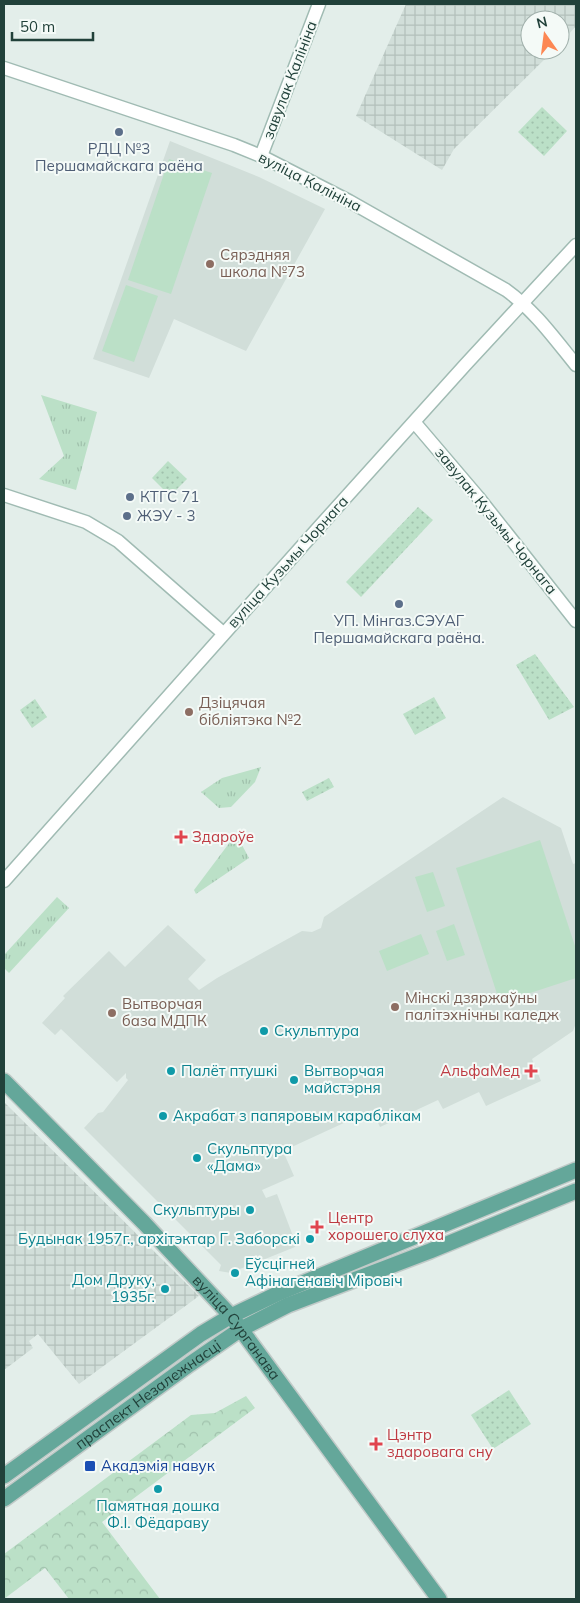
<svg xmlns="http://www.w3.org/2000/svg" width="580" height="1603" font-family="Mulish,sans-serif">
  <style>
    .built { fill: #d1ded9 }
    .industrial { fill: url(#industrial-grid) }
    .grass { fill: url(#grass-tufts) }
    .forest { fill: url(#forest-crowns) }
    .park { fill: url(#park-dots) }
    .garden { fill: #bbe0c7 }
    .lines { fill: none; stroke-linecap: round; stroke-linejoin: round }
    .secondary-casing { stroke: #a0bbb3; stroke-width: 15 }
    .primary-casing { stroke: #c1cac8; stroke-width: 18 }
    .secondary { stroke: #fff; stroke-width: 12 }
    .primary { stroke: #64a79a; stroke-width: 15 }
    .service-dot { fill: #5c6f8a; stroke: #f4faf7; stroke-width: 2 }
    .education-dot { fill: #8d6e63; stroke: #f4faf7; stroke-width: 2 }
    .health-dot { fill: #e0444e; stroke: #f4faf7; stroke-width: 2 }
    .culture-dot { fill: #0f9aa8; stroke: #f4faf7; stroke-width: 2 }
    .transit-dot { fill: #1a4fb4; stroke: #f4faf7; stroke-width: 2 }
    .labels { text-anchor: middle; stroke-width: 4; stroke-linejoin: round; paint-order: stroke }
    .street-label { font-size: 15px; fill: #21413a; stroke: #f4faf7 }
    .service-label { font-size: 15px; fill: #4e5e75; stroke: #f4faf7 }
    .education-label { font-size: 15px; fill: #785e54; stroke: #f4faf7; text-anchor: start }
    .health-label { font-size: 15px; fill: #be3a42; stroke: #f4faf7; text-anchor: start }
    .culture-label { font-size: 15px; fill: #0d838f; stroke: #f4faf7; text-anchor: start }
    .transit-label { font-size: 15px; fill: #164399; stroke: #f4faf7; text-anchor: start }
  </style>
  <defs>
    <pattern id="industrial-grid" width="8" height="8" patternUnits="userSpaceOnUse" patternTransform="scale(1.25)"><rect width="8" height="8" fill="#d1ded9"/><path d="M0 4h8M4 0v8" fill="none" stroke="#b3c0bb"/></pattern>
    <pattern id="grass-tufts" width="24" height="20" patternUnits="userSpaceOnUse" patternTransform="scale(1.25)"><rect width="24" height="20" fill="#bbe0c7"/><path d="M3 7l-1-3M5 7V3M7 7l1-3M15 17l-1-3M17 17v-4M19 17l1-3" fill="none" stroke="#a0c1ac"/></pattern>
    <pattern id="forest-crowns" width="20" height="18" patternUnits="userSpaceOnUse" patternTransform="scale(1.25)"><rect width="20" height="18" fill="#bbe0c7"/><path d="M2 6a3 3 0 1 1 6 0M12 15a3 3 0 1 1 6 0" fill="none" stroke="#a0c1ac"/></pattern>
    <pattern id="park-dots" width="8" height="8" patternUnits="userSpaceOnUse" patternTransform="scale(1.25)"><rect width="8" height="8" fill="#bbe0c7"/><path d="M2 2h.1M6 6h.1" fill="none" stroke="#a0c1ac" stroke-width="1.8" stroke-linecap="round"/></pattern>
  </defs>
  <rect width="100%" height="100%" fill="#e3eeea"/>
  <g class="built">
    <polygon points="170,141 259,177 325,209 246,351 174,319 149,378 93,359"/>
    <polygon points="503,797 561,828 573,864 576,863 576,1023 573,1031 532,1059 541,1081 486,1106 479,1092 443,1109 438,1100 380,1127 372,1110 283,1151 294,1176 262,1190 266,1198 277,1194 296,1244 295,1247 240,1269 237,1274 219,1271 221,1265 84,1128 98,1113 103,1112 128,1080 126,1078 126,1073 117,1082 61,1029 55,1035 42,1023 65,998 63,996 109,951 125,967 168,925 206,960 188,979 199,990 217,978 302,931 312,932 321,928 324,917"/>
  </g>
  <g class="industrial">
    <polygon points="406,4 576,4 576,26 560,44 560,20 530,20 530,50 554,50 454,149 442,170 356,116"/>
    <polygon points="4,1102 199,1296 79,1384 38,1334 29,1341 33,1348 4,1370"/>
  </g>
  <g class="grass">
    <polygon points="41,395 97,412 76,490 39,479 64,456"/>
    <polygon points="261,767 255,782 231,807 219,808 201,792 222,778"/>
    <polygon points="236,834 249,858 196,894 194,890"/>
    <polygon points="57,897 69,908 9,973 4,968 4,955"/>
  </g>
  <polygon class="forest" points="246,1396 255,1408 102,1522 160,1599 69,1599 45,1568 4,1599 4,1554 191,1415 215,1413"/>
  <g class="park">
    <polygon points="542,107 567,131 544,156 518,132"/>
    <polygon points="168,461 187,479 170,496 152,478"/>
    <polygon points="418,507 433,520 361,597 346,582"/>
    <polygon points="535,654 574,707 549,720 516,665"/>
    <polygon points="434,697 446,718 415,735 403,714"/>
    <polygon points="35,699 47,717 32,728 20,710"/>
    <polygon points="329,778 334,787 307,801 302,792"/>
    <polygon points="509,1390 531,1424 493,1449 471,1415"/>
  </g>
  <g class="garden">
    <polygon points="169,159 212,173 171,294 128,280"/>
    <polygon points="126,285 158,296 134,362 102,351"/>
    <polygon points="540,840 576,949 576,978 500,1003 456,868"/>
    <polygon points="433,872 445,906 427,912 415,877"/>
    <polygon points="454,924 465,955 447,961 436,931"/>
    <polygon points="421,934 429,954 387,971 379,951"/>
  </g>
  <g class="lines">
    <defs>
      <g id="secondary">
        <path d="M 4,68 L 234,145 L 261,156 L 349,201 L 506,290 C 535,311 554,338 576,365"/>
        <polyline points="261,156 319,4"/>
        <polyline points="415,423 478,497 576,621"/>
        <polyline points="4,495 86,522 118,541 223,633"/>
        <polyline points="4,881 320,526 466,364 576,245"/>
      </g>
      <g id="primary">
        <path id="s1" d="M 4,1081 L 144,1223 L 231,1316 L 439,1599"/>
        <polyline points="4,1476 201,1334 231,1316 281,1292 576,1170"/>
        <path id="s2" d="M 4,1499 L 190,1364 L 241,1329 L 288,1305 L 430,1251 L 576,1191"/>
      </g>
    </defs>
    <use href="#secondary" class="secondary-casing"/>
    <use href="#primary" class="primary-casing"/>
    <use href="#secondary" class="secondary"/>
    <use href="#primary" class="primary"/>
  </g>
  <g class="service-dot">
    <circle cx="119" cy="132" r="5"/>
    <circle cx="130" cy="497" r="5"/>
    <circle cx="127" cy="516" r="5"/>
    <circle cx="399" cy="604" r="5"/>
  </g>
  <g class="education-dot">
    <circle cx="210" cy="264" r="5"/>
    <circle cx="189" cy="712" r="5"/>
    <circle cx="395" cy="1007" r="5"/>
    <circle cx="112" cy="1013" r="5"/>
  </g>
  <g class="health-dot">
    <path d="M178.5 829.5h5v5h5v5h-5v5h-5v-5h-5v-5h5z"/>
    <path d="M528.5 1063.5h5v5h5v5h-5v5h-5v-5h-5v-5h5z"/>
    <path d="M314.5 1219.5h5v5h5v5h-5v5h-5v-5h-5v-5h5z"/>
    <path d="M373.5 1436.5h5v5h5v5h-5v5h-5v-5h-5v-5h5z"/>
  </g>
  <g class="culture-dot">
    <circle cx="264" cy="1031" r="5"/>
    <circle cx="171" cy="1071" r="5"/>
    <circle cx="294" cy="1080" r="5"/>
    <circle cx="163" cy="1116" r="5"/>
    <circle cx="197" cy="1158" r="5"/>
    <circle cx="250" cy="1210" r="5"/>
    <circle cx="310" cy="1239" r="5"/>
    <circle cx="235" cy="1273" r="5"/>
    <circle cx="165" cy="1289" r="5"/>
    <circle cx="158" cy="1489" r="5"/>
  </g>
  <rect class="transit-dot" x="84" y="1460" width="12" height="12" rx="2.5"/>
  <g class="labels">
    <g class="street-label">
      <text transform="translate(290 80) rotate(-69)" y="5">завулак Калініна</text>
      <text transform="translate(310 182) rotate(27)" y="5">вуліца Калініна</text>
      <text transform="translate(496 521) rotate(51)" y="5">завулак Кузьмы Чорнага</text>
      <text transform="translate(288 562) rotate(-48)" y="5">вуліца Кузьмы Чорнага</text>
      <text dy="5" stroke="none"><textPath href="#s1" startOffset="339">вуліца Сурганава</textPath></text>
      <text dy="5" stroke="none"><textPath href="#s2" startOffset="178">праспект Незалежнасці</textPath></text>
    </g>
    <g class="service-label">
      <text x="119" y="154">РДЦ №3<tspan x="119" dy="17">Першамайскага раёна</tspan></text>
      <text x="140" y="502" text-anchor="start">КТГС 71</text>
      <text x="137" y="521" text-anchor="start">ЖЭУ - 3</text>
      <text x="399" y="626">УП. Мінгаз.СЭУАГ<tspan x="399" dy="17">Першамайскага раёна.</tspan></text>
    </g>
    <g class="education-label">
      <text x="220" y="260">Сярэдняя<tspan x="220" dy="17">школа №73</tspan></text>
      <text x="199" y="708">Дзіцячая<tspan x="199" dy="17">бібліятэка №2</tspan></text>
      <text x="405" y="1003">Мінскі дзяржаўны<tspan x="405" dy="17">палітэхнічны каледж</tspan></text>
      <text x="122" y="1009">Вытворчая<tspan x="122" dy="17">база МДПК</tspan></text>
    </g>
    <g class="health-label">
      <text x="192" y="842">Здароўе</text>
      <text x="520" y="1076" text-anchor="end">АльфаМед</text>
      <text x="328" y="1223">Центр<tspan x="328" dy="17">хорошего слуха</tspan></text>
      <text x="387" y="1440">Цэнтр<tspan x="387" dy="17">здаровага сну</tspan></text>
    </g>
    <g class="culture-label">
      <text x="274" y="1036">Скульптура</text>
      <text x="181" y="1076">Палёт птушкі</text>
      <text x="304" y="1076">Вытворчая<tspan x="304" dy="17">майстэрня</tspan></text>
      <text x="173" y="1121">Акрабат з папяровым караблікам</text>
      <text x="207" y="1154">Скульптура<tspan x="207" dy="17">«Дама»</tspan></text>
      <text x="240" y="1215" text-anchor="end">Скульптуры</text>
      <text x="300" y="1244" text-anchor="end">Будынак 1957г., архітэктар Г. Заборскі</text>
      <text x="245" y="1269">Еўсцігней<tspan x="245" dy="17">Афінагенавіч Міровіч</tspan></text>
      <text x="155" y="1285" text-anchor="end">Дом Друку,<tspan x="155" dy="17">1935г.</tspan></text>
      <text x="158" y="1511" text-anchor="middle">Памятная дошка<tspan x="158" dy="17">Ф.І. Фёдараву</tspan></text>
    </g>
    <g class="transit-label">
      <text x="101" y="1471">Акадэмія навук</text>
    </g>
  </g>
  <rect width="580" height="1603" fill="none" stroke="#21413a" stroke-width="10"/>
  <g transform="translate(545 35) rotate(346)"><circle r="24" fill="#f4faf7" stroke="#a0b0ab"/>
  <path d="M0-4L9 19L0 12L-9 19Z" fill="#fc8753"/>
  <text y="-8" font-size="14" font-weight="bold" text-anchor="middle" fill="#21413a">N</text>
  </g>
  <path d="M12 32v8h81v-8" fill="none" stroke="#21413a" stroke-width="2.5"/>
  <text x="20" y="32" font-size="15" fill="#21413a" stroke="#f4faf7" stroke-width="4" paint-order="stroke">50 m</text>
</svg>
